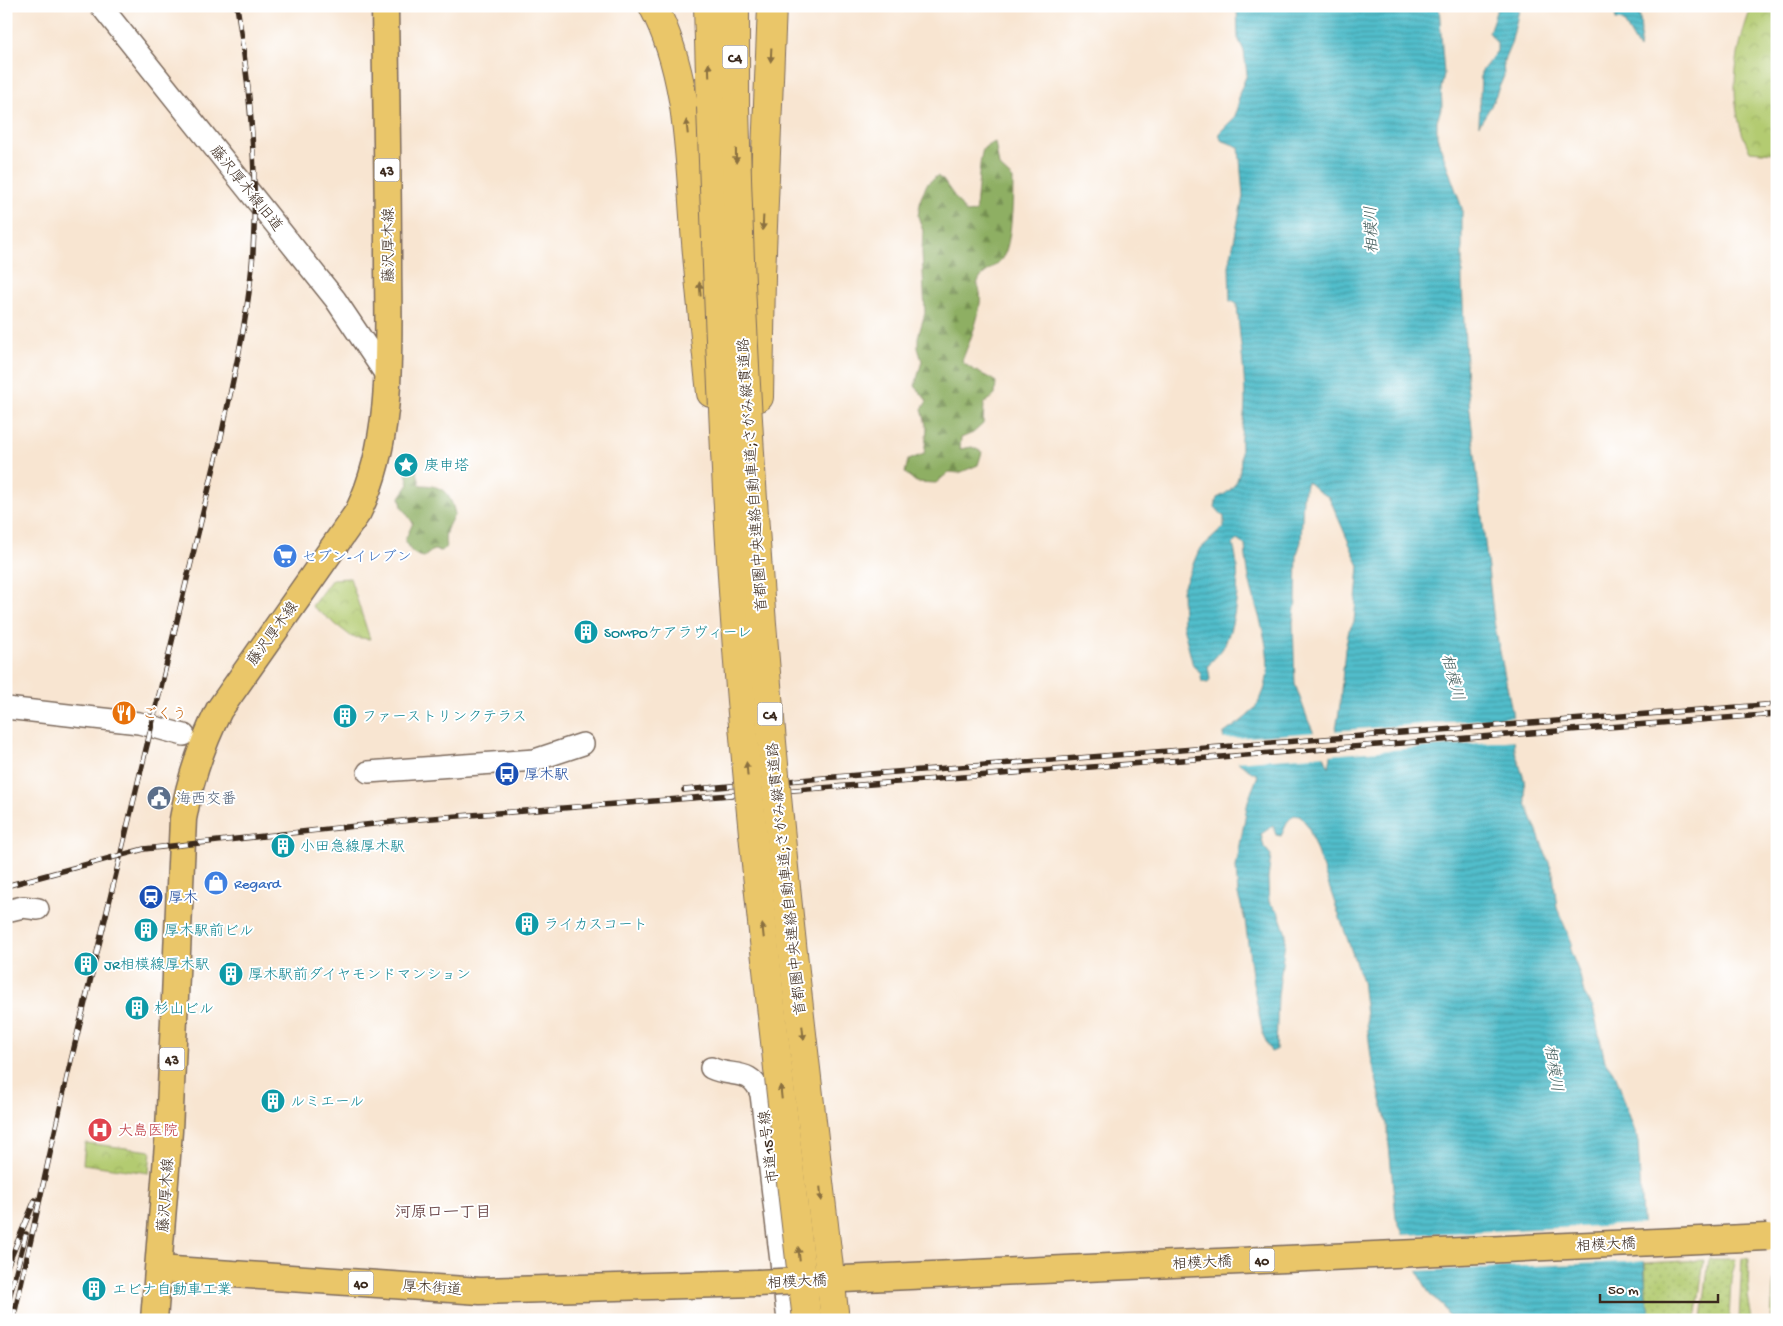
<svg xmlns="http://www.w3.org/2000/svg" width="1783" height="1326" font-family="'Gochi Hand','Klee One',sans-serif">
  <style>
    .grass { fill: url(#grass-dots); stroke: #777a48 }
    .forest { fill: url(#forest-firs); stroke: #646c40 }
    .park { fill: url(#park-crowns); stroke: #777a48 }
    .pitch { fill: #b3cb71; stroke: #777a48 }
    .water { fill: url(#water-rules); stroke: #467474; fill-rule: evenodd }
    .pier { fill: #f8e5d1 }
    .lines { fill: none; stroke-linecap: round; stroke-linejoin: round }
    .minor-casing { stroke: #7d6b5d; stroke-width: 24 }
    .major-casing { stroke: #7d6b5d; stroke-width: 29 }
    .highway-casing { stroke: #7d6b5d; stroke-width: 30 }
    .minor { stroke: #fff; stroke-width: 21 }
    .major { stroke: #eac669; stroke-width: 26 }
    .highway { stroke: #eac669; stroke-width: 28 }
    .rail-casing { stroke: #3b2a1e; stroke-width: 5.5 }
    .rail { stroke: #fff; stroke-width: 4; stroke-dasharray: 11; stroke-linecap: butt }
    .major-bridge-casing { stroke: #7d6b5d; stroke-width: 29; stroke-linecap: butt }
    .highway-bridge-casing { stroke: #7d6b5d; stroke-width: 30; stroke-linecap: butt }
    .major-bridge { stroke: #eac669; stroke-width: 26 }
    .highway-bridge { stroke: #eac669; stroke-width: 28 }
    .oneway { fill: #8a7040 }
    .labels { text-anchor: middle; stroke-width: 4; stroke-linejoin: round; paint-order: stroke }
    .shield { fill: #fff; stroke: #766a62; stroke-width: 1 }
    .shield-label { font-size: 14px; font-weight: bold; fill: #3b2a1e }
    .street-label { font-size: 15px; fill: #3b2a1e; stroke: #fff }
    .culture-label { font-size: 15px; fill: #0d838f; stroke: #fff; text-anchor: start }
    .shop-label { font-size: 15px; fill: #366cbe; stroke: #fff; text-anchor: start }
    .food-label { font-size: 15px; fill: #c56008; stroke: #fff; text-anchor: start }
    .transit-label { font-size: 15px; fill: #164399; stroke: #fff; text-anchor: start }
    .service-label { font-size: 15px; fill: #4e5e75; stroke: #fff; text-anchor: start }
    .health-label { font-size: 15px; fill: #be3a42; stroke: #fff; text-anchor: start }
    .water-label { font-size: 16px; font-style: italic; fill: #435d5b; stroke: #fff }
    .neighbourhood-label { font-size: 16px; font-weight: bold; fill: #704e50; stroke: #fff }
  </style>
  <defs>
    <pattern id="grass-dots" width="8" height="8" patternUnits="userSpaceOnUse" patternTransform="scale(1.25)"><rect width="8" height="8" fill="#b3cb71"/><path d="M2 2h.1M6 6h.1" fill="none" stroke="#9bae61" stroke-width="1.8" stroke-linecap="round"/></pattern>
    <pattern id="forest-firs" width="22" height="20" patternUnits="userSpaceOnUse" patternTransform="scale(1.25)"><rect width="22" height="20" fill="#8eaf63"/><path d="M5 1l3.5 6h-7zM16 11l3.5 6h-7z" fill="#758f51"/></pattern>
    <pattern id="park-crowns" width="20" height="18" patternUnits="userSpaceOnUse" patternTransform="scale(1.25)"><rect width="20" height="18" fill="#b3cb71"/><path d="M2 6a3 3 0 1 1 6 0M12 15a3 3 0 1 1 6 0" fill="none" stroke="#9bae61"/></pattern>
    <pattern id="water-rules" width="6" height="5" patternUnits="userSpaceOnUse" patternTransform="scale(1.25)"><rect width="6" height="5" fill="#51bdcb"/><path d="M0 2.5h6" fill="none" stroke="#449aa4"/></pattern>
  </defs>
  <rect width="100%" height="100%" fill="#fff"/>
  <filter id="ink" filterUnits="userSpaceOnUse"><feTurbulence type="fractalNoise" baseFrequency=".02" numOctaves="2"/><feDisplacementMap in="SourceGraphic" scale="10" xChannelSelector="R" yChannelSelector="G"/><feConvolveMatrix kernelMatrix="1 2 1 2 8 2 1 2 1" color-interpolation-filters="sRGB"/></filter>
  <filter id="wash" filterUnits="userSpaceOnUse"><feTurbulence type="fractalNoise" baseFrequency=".0096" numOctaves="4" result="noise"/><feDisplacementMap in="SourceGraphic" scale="20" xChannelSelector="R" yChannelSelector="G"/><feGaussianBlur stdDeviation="1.12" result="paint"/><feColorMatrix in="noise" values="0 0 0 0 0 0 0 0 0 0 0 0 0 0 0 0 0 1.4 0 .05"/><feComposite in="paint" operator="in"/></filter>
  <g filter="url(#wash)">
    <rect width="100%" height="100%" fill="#f8e5d1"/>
    <g class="grass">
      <polygon points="1742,1258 1749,1259 1748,1295 1752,1320 1739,1320"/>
      <polygon points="1709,1259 1736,1259 1731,1280 1729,1320 1702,1320"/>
      <polygon points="1704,1260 1696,1320 1653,1320 1646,1297 1645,1263"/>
    </g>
    <g class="forest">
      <path d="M 995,142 L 999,166 L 1013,179 C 1013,196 1012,244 1003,257 C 996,268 982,271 977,284 C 988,301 969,342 962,361 C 971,371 985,374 996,382 L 995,395 L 984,404 L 983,424 L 973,433 L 961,438 L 960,449 L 972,447 L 982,452 L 978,465 L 959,473 L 949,472 L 936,483 L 916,482 L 905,473 L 908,460 L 924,454 L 927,429 L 922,409 L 927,401 L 915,386 L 922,361 L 918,348 L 918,337 L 925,313 L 922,252 L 923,231 L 918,216 L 921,198 L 927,184 L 937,176 L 943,180 L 966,213 L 975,212 C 978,200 979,153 984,148 C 987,145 992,144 995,142 Z"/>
      <path d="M 412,468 L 417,471 L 420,485 C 443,485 450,493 455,514 C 448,525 443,534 446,547 L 442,551 L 433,550 L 424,557 C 413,555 409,550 405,540 L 413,523 L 402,507 L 400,497 L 409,484 L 406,472 Z"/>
    </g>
    <g class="park">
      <path d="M 1752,6 L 1777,6 L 1777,114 L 1774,153 L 1750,151 C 1726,106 1734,51 1752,6 Z"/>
      <polygon points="350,578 370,639 352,637 312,606 332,579"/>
      <polygon points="85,1143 151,1151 149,1173 83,1164"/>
    </g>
    <polygon class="pitch" points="1777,1272 1777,1320 1771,1320 1774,1275"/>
    <g class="water">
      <path d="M 1237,6 L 1439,6 L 1444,74 L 1441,89 L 1442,106 L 1437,120 L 1437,137 L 1462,208 L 1462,283 L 1467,384 L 1494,622 L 1512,711 L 1515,751 L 1524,779 L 1526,803 L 1553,873 L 1557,908 L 1572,943 L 1570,950 L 1580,975 L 1584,994 L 1593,1008 L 1605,1061 L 1616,1076 L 1638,1141 L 1646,1297 L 1653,1320 L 1450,1320 L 1443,1305 L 1430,1295 L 1419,1274 L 1396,1217 L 1387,1125 L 1371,1057 L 1362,981 L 1308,826 L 1300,816 L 1294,815 L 1288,821 L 1281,836 L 1276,835 L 1273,826 L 1261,834 L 1264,847 L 1271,855 L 1268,879 L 1269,902 L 1278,911 L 1286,934 L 1278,995 L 1276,1050 L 1271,1052 L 1263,1035 L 1253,983 L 1245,920 L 1238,895 L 1236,867 L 1248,801 L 1258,775 C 1241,767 1225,753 1223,734 C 1235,725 1250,717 1258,703 C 1279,669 1261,626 1252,591 C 1248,576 1246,560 1245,545 L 1238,540 L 1233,544 C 1242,574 1237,621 1223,648 C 1219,654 1212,660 1208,666 L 1210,679 L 1208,683 L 1202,682 L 1200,672 L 1193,666 L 1183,626 L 1182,590 L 1199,550 L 1224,527 L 1224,517 L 1215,507 L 1217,498 C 1246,486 1240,461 1241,436 C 1242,425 1245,413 1245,402 C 1245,369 1239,336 1237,303 L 1230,301 L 1229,266 L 1243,196 L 1239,147 L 1221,140 L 1219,133 L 1234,118 L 1238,108 L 1239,94 L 1247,74 L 1244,51 L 1238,38 ZM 1307,481 L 1319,492 L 1329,497 L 1359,566 L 1354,622 L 1349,630 L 1345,649 L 1339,712 L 1329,767 L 1308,720 L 1295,684 L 1293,622 L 1296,601 L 1297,554 L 1301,542 L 1303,496 Z"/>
      <polygon points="1498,6 1520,6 1511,44 1503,63 1504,76 1491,106 1479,125 1481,72 1497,51 1497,43 1489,32"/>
      <polygon points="1614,6 1639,6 1641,32 1639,49 1623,21 1616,20"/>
    </g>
    <g class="pier">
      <polygon points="1515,717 1517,740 1329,755 1332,731"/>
      <polygon points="1316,732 1326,755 1235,762 1222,746 1221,739"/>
      <polygon points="1645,1224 1647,1261 1415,1271 1401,1235"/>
    </g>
  </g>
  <g filter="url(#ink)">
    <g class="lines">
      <defs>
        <g id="minor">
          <polyline points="101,6 335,299 386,375"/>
          <polyline points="6,708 139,723 184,735"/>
          <polyline points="368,772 535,760 583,744"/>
          <polyline points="6,911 23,907 38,909"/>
          <path d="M 711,1068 C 732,1078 751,1067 761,1094 L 788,1320"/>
        </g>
        <g id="major">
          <polyline points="159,1269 480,1291 757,1283"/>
          <path d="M 154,1320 L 169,1131 L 183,819 C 190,779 201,746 219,710 L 358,512 C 395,436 388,342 388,260 C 388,175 386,91 385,6"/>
        </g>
        <g id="highway">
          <path d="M 653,6 C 689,74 689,154 695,229 C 699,284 705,338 711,393"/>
          <polyline points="708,6 711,107"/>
          <polyline points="735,6 735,107"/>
          <polyline points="759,397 761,275 772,6"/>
        </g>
      </defs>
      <use href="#minor" class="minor-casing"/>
      <use href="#major" class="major-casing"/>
      <use href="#highway" class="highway-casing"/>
      <use href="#minor" class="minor"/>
      <use href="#major" class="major"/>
      <use href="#highway" class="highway"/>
      <defs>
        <g id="rail">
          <polyline points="684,790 870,774 1777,704"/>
          <polyline points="6,886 144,849 420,819 1777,714"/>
          <polyline points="6,1269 35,1200"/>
          <polyline points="6,1309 26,1234"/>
          <path d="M 13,1320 L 67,1077 L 220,442 C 233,379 249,316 253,252 C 258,169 250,87 237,6"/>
        </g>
      </defs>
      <use href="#rail" class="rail-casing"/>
      <use href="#rail" class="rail"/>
      <defs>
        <polyline id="major-bridge" points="757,1283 1767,1237"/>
        <g id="highway-bridge">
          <path d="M 711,107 C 719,321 726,535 745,748 C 762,939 785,1129 807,1320"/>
          <path d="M 735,107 C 740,319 753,531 772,742 C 789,935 813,1127 835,1320"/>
        </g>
      </defs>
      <use href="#major-bridge" class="major-bridge-casing"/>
      <use href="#highway-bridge" class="highway-bridge-casing"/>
      <use href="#major-bridge" class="major-bridge"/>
      <use href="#highway-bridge" class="highway-bridge"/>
    </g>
    <defs><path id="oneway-solid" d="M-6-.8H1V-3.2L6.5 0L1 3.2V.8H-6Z" transform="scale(1.25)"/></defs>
    <g class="oneway">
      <use href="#oneway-solid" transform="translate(771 55) rotate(93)"/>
      <use href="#oneway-solid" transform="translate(709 70) rotate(-92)"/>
      <use href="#oneway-solid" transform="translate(687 127) rotate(-96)"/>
      <use href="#oneway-solid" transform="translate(736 156) rotate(89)"/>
      <use href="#oneway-solid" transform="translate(763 223) rotate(93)"/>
      <use href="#oneway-solid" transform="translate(700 289) rotate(-95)"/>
      <use href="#oneway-solid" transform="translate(747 769) rotate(-95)"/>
      <use href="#oneway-solid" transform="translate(763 931) rotate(-96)"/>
      <use href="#oneway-solid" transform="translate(803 1033) rotate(84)"/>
      <use href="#oneway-solid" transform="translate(781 1092) rotate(-96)"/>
      <use href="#oneway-solid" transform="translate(821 1194) rotate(84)"/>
      <use href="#oneway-solid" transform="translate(799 1254) rotate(-96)"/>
    </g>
  </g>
  <defs>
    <symbol id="sight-disc" viewBox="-11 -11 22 22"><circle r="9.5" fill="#0f9aa8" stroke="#fff"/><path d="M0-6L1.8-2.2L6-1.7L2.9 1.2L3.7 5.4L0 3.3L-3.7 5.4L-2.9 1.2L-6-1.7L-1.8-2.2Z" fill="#fff"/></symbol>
    <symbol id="supermarket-disc" viewBox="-11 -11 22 22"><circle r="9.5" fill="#3f7fe0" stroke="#fff"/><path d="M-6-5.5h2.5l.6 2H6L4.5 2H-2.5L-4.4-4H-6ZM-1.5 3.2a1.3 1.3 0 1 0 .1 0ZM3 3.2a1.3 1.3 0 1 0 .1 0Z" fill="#fff"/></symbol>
    <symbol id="building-disc" viewBox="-11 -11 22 22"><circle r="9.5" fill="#0f9aa8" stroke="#fff"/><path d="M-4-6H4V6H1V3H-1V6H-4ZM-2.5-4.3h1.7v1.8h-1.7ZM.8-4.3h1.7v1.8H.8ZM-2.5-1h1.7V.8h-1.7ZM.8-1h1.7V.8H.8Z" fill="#fff"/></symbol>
    <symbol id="restaurant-disc" viewBox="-11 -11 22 22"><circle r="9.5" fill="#e8710a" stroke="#fff"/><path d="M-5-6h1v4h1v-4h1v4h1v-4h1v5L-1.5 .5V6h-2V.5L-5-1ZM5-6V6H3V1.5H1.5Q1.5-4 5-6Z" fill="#fff"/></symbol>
    <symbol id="bus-disc" viewBox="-11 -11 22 22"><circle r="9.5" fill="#1a4fb4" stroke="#fff"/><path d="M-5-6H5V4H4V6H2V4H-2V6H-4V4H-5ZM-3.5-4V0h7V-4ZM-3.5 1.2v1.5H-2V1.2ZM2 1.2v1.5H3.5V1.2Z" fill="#fff"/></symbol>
    <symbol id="civic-disc" viewBox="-11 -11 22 22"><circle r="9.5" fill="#5c6f8a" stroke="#fff"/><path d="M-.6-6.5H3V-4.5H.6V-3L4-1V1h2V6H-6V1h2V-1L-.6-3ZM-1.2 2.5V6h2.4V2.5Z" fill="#fff"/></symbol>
    <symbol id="shop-disc" viewBox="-11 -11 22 22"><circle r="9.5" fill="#3f7fe0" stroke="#fff"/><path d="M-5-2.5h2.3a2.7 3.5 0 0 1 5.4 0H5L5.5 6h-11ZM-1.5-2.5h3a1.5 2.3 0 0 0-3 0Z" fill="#fff"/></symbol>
    <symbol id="station-disc" viewBox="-11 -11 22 22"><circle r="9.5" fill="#1a4fb4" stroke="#fff"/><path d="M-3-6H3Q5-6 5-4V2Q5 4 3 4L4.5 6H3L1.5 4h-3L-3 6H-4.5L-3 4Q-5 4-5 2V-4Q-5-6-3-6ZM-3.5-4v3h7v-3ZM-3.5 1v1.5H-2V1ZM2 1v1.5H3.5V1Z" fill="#fff"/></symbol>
    <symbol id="hospital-disc" viewBox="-11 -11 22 22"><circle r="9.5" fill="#e0444e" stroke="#fff"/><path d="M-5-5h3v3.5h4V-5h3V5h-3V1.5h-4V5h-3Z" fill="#fff"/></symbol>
  </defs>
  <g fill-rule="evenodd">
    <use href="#sight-disc" x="392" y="451" width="28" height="28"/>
    <use href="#supermarket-disc" x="271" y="542" width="28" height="28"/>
    <use href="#building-disc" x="572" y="618" width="28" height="28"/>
    <use href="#restaurant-disc" x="110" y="699" width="28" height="28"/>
    <use href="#building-disc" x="331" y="702" width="28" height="28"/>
    <use href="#bus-disc" x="493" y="760" width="28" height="28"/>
    <use href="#civic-disc" x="145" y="784" width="28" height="28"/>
    <use href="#building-disc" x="269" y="832" width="28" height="28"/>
    <use href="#shop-disc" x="202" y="869" width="28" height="28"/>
    <use href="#station-disc" x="137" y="883" width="28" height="28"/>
    <use href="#building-disc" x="513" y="910" width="28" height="28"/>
    <use href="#building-disc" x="132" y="916" width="28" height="28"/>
    <use href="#building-disc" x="72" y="950" width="28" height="28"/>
    <use href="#building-disc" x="217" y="960" width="28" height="28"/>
    <use href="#building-disc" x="123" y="994" width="28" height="28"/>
    <use href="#building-disc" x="259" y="1087" width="28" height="28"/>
    <use href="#hospital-disc" x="86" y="1116" width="28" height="28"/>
    <use href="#building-disc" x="80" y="1275" width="28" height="28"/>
  </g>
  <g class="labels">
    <g class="shield">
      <rect x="722.5" y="45.5" width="25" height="23" rx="4"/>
      <rect x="374.5" y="158.5" width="25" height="23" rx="4"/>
      <rect x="757.5" y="702.5" width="25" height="23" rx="4"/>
      <rect x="159.5" y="1047.5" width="25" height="23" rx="4"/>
      <rect x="1249.5" y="1248.5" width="25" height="23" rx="4"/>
      <rect x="348.5" y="1271.5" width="25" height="23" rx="4"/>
    </g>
    <g class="shield-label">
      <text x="735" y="62">C4</text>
      <text x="387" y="175">43</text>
      <text x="770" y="719">C4</text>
      <text x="172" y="1064">43</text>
      <text x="1262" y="1265">40</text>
      <text x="361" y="1288">40</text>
    </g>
    <g class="street-label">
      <text transform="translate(247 188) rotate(51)" y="5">藤沢厚木線旧道</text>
      <text transform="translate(388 245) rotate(-90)" y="5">藤沢厚木線</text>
      <text transform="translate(752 475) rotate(-94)" y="5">首都圏中央連絡自動車道;さがみ縦貫道路</text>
      <text transform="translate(272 633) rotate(-54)" y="5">藤沢厚木線</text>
      <text transform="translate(786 879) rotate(-96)" y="5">首都圏中央連絡自動車道;さがみ縦貫道路</text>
      <text transform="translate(768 1147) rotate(-97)" y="5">市道15号線</text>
      <text transform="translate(165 1195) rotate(-86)" y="5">藤沢厚木線</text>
      <text transform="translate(1606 1244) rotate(-3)" y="5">相模大橋</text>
      <text transform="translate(1202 1262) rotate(-3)" y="5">相模大橋</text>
      <text transform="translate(797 1281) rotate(-3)" y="5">相模大橋</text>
      <text transform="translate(432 1287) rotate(4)" y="5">厚木街道</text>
    </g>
    <g class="culture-label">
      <text x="424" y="470">庚申塔</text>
      <text x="604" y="637">SOMPOケアラヴィーレ</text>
      <text x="362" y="721">ファーストリンクテラス</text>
      <text x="300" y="851">小田急線厚木駅</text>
      <text x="544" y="929">ライカスコート</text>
      <text x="164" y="935">厚木駅前ビル</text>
      <text x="104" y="969">JR相模線厚木駅</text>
      <text x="248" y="979">厚木駅前ダイヤモンドマンション</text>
      <text x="154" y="1013">杉山ビル</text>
      <text x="290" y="1106">ルミエール</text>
      <text x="112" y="1294">エビナ自動車工業</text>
    </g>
    <g class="shop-label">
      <text x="302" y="561">セブン-イレブン</text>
      <text x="234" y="888">Regard</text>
    </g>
    <g class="food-label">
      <text x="142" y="718">ごくう</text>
    </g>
    <g class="transit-label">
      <text x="524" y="779">厚木駅</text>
      <text x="168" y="902">厚木</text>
    </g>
    <g class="service-label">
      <text x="176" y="803">海西交番</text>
    </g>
    <g class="health-label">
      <text x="118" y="1135">大島医院</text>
    </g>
    <g class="water-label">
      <text transform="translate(1370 230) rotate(-92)" y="6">相模川</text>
      <text transform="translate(1454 677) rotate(75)" y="6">相模川</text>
      <text transform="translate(1555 1068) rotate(81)" y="6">相模川</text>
    </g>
    <g class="neighbourhood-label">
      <text x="443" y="1217">河原口一丁目</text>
    </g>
  </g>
  <rect width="1783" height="1326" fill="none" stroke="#fff" stroke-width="25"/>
  <path d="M1600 1294v8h118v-8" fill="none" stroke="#3b2a1e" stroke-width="2.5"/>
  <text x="1608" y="1294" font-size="15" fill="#3b2a1e" stroke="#ffffff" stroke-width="4" paint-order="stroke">50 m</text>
</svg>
